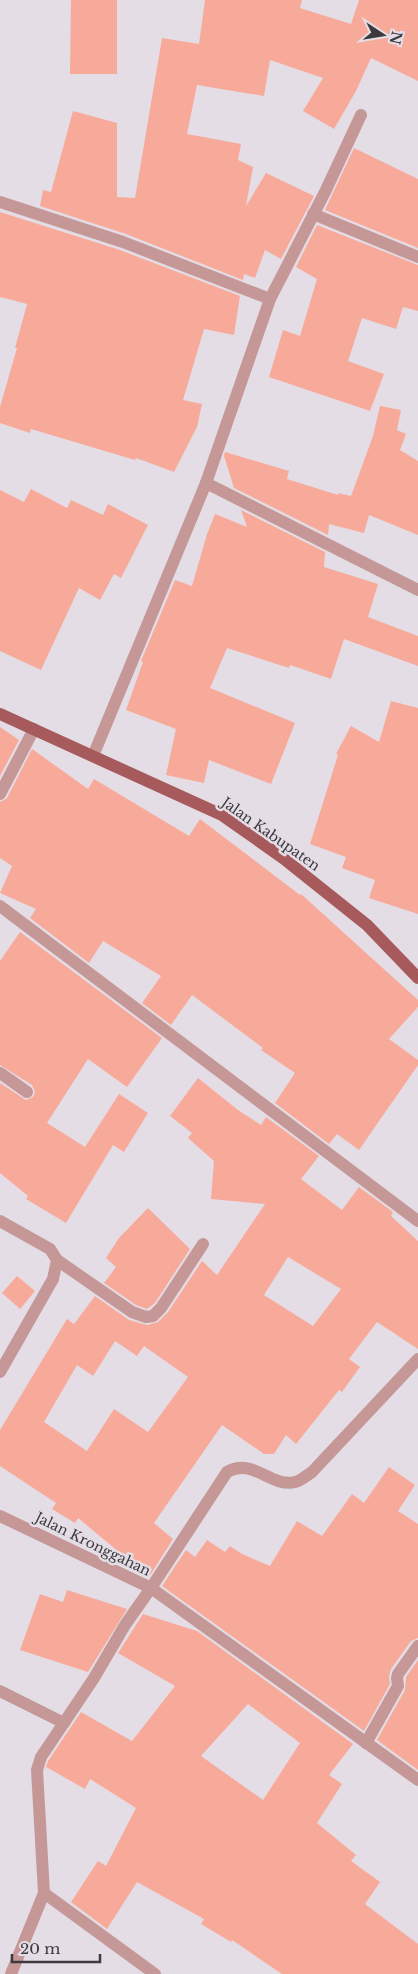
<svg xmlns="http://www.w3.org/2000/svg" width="418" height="1974" font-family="'Libre Baskerville',serif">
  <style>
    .building { fill: #f8aa9a; fill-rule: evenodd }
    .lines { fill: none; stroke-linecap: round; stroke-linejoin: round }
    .minor { stroke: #c59897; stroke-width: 12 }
    .major { stroke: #a75a5b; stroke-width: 12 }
    .labels { text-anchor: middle; stroke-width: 5; stroke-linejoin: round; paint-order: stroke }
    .street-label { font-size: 14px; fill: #3c3a3d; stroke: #e4dde6 }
  </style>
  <rect width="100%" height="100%" fill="#e4dde6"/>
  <g class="building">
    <polygon points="71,0 117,0 117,74 70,74"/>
    <polygon points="205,0 302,0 300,8 351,24 359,0 418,0 418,81 371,58 356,91 334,129 303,111 323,78 270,60 264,96 197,85 187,134 241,144 238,160 253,167 246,206 266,173 314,196 281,259 265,250 255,278 244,274 243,280 126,234 40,206 43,190 51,192 73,111 117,123 117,197 135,198 162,38 199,44"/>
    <polygon points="354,148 418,179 418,248 325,210"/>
    <polygon points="0,212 120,250 240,296 234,335 204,329 183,400 202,404 197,427 174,472 136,458 135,460 31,429 30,433 0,423 0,407 17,348 15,348 27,304 0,297"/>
    <polygon points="317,225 418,265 418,311 403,307 396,329 362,318 348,361 384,374 370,411 269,377 283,330 300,336 317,279 296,267"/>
    <polygon points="380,406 401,410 397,430 406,434 400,450 418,461 418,535 369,515 364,533 329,524 328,535 234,488 224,456 225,452 289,471 287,479 338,495 338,493 351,496 373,436"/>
    <polygon points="31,489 67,508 71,500 103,515 108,504 148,525 121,578 114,574 100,600 79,588 41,670 0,651 0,490 24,502"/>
    <polygon points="241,510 325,552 324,567 378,584 368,617 418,636 418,666 344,639 331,679 290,665 289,668 227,648 210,688 295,723 271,784 209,760 204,783 166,775 176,729 126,710 143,662 141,661 175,580 192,586 207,534 215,514 247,527"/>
    <polygon points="391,701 418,708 418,914 369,898 375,880 342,868 346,857 310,844 338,755 336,754 351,726 379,742"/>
    <polygon points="0,727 19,740 0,776"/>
    <polygon points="32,749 88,789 94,779 189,836 200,819 300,895 301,894 418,1000 418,1007 389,1039 418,1060 418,1065 359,1150 337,1134 329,1144 275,1103 295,1073 261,1050 263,1048 192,995 171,1025 142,1003 161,976 103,941 89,963 30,918 36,909 0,893 12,866 0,858 0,802 7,798"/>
    <polygon points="20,932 162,1038 127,1087 88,1059 47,1123 85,1147 119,1094 148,1113 124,1152 113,1145 66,1223 26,1199 28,1196 0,1173 0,1083 26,1100 33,1097 35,1092 32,1085 0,1065 0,961"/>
    <path d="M 198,1078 L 238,1110 L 261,1125 L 266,1117 L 319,1156 L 301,1179 L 342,1210 L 359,1187 L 393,1212 L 391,1216 L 418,1241 L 418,1349 L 377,1322 L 349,1359 L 360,1367 L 342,1392 L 339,1390 L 296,1444 L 286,1435 L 274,1454 L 264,1454 L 222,1425 L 154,1523 L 173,1539 L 149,1577 L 78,1518 L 75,1523 L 52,1509 L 56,1503 L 0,1466 L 0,1430 L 67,1319 L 74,1324 L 95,1296 L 129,1320 L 147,1325 L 158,1322 L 168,1312 L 202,1261 L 217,1275 L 265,1204 L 211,1199 L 214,1161 L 188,1138 L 192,1133 L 170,1116 ZM 288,1257 L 341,1289 L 313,1326 L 264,1295 ZM 115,1341 L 137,1356 L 144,1346 L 188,1377 L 148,1432 L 114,1409 L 87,1451 L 44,1422 L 77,1365 L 93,1376 Z"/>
    <polygon points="148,1208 190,1249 155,1303 147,1309 136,1305 104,1283 116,1267 106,1258 119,1238"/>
    <polygon points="17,1276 35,1291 20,1309 2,1293"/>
    <polygon points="389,1467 415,1485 398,1511 418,1524 418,1638 411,1641 391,1669 389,1676 390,1684 364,1731 162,1586 186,1550 195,1557 207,1540 225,1552 230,1546 242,1554 270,1566 297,1521 322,1536 352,1494 364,1503"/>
    <polygon points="67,1590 127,1609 88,1672 20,1650 40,1594 63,1602"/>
    <path d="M 143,1614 L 197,1631 L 353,1744 L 329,1775 L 342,1784 L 317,1823 L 356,1855 L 351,1861 L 380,1882 L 365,1904 L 418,1944 L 418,1974 L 282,1974 L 232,1940 L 231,1942 L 201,1924 L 204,1919 L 137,1882 L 107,1929 L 71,1902 L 98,1861 L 106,1866 L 136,1808 L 90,1779 L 85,1789 L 46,1767 L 48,1761 L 81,1712 L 132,1741 L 175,1686 L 118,1653 ZM 248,1704 L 300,1743 L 263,1800 L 201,1756 Z"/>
    <polygon points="418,1660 418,1770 377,1740 405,1690 406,1677"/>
  </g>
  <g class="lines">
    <g class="minor">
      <polyline points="361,115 325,192 270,299 206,483 418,590"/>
      <polyline points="0,202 123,242 270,299"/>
      <polyline points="313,214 418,257"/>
      <polyline points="93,756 206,483"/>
      <polyline points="0,794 34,729"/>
      <polyline points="0,906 418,1221"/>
      <polyline points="0,1073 27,1092"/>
      <polyline points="0,1221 50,1249 57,1260 53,1279 0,1372"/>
      <polyline points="57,1260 132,1312 146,1317 153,1316 161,1308 203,1244"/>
      <path d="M 0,1516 L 151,1588 L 227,1472 C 253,1457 271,1488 295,1482 C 301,1481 307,1475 312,1472 L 418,1359"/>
      <polyline points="0,1691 64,1723"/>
      <polyline points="366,1743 398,1686 397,1678 398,1674 418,1646"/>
      <polyline points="44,1893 155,1974"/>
      <polyline points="11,1974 44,1893 37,1770 41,1757 94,1678 125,1625 151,1588 418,1780"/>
    </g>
    <polyline class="major" points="0,714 222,815 283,858 367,925 418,978"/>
  </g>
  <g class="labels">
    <g class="street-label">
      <text transform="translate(271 834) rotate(35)" y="5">Jalan Kabupaten</text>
      <text transform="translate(93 1544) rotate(26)" y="5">Jalan Kronggahan</text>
    </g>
  </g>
  <g transform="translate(383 35) rotate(102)" stroke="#e4dde6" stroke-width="4" paint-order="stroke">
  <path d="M0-4L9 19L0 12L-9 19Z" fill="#3c3a3d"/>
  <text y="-8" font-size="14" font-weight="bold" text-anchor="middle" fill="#3c3a3d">N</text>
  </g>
  <path d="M12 1954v8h88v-8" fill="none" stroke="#3c3a3d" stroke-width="2.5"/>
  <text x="20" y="1954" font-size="15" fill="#3c3a3d" stroke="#e4dde6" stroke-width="4" paint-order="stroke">20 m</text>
</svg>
